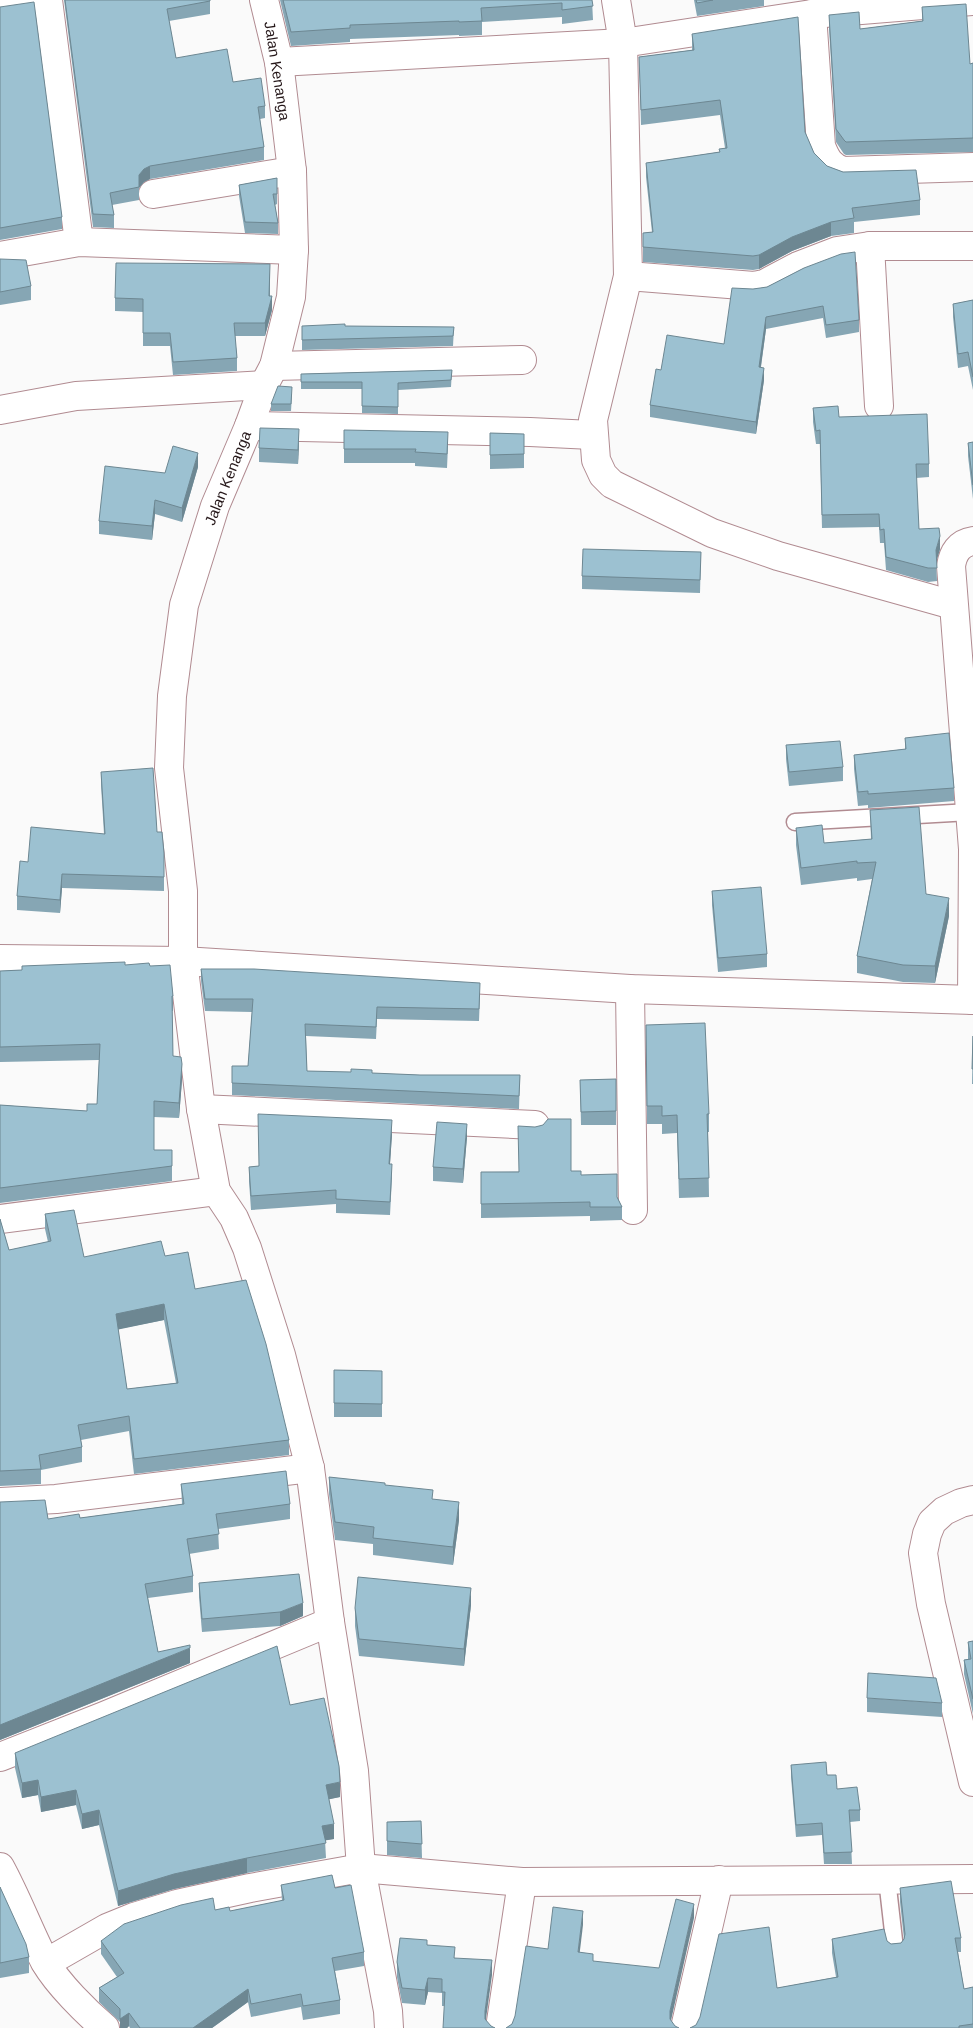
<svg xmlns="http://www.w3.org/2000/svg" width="973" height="2028" font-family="Arial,sans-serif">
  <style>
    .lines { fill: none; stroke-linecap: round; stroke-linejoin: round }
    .lane-casing { stroke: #b18b91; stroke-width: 19 }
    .street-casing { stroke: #b18b91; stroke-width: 30 }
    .lane { stroke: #fff; stroke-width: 16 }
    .street { stroke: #fff; stroke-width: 28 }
    .wall { fill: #86a6b4; fill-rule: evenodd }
    .shaded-wall { fill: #6d8792 }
    .building { fill: #9cc1d1; stroke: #6d8792; fill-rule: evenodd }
    .labels { text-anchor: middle; stroke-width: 4.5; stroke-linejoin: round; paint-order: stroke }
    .street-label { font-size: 15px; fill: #26181a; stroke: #fff }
  </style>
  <rect width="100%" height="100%" fill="#fafafa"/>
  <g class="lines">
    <defs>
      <g id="lane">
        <polyline points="795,822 970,812"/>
        <polyline points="887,1879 895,1949"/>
      </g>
      <g id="street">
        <polyline points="48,0 79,242"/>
        <polyline points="264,0 279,62 292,171 294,250 291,297 274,366 264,385 249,426 215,506 184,605 172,696 169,768 183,891 183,961 201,1109 216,1191 234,1218 247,1248 281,1355 310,1468 330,1622 354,1771 361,1868 388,2011 389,2028"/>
        <polyline points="616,0 623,43 628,276 593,420 596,460 603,475 612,484 712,533 778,556 953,605"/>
        <polyline points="0,4 30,0"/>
        <path d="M 812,14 L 821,146 C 826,159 830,166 843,171 L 973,167"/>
        <polyline points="279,62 623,43 812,14 973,1"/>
        <polyline points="153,194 292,171"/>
        <polyline points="870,246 879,406"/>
        <polyline points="0,256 79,242 294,250"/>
        <polyline points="628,276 754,286 764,284 798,266 837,251 870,246 973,246"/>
        <polyline points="274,366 522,360"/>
        <polyline points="0,410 76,396 264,385"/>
        <polyline points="249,426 530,432 592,435"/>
        <polyline points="0,959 183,961 630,989 973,1000"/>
        <polyline points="630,989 633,1210"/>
        <path d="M 972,1000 L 973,849 L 951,566 C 953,553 959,543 973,541"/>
        <polyline points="201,1109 535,1125"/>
        <polyline points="0,1219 216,1191"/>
        <polyline points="973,1500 961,1503 944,1511 932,1522 927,1534 923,1553 931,1604 973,1782"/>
        <polyline points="0,1502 56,1499 310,1468"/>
        <polyline points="0,1757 104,1716 330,1622"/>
        <path d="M 0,1867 C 17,1898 29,1931 45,1962 C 58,1984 86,2012 105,2028"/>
        <polyline points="46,1963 107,1928 134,1917 177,1904 250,1888 361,1868 522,1882 973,1879"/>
        <polyline points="500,2028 522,1882"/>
        <polyline points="685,2028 719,1880"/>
      </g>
    </defs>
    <use href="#lane" class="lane-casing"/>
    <use href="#street" class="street-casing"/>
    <use href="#lane" class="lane"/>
    <use href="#street" class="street"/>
  </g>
  <g class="wall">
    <polygon points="64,0 210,0 210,14 169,21 176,58 233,82 265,106 265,118 260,119 264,147 264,160 150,179 144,182 139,188 139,200 112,205 114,215 114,228 93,227"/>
    <polygon points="280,0 592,0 593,20 562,24 562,17 482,22 482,35 459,36 459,35 350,39 350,42 291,46"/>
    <polygon points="694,0 764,0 764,6 697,16"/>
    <polygon points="0,7 62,217 62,229 0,240"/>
    <polygon points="922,7 970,64 973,63 973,152 846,155 844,154 836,142 829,28 829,15 860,29 922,21"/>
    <polygon points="692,34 805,132 814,153 827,166 920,200 920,215 854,222 854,233 831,236 792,251 759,269 753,270 643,262 643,233 652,232 646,177 646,163 719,152 725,148 720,115 641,125 639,57 692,50"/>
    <polygon points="277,178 277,204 275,205 278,223 278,234 245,233 239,196 239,185"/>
    <polygon points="0,259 31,286 31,300 0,305"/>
    <polygon points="804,268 859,320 859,332 826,338 823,318 766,329 761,367 764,380 756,434 650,417 650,405 661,370 724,344 753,289 767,287"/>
    <polygon points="270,277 270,296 272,310 265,336 235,336 237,358 237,371 173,375 170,346 143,346 143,312 115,311 115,298"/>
    <polygon points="973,300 973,390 968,366 958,368 953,317 953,304"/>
    <polygon points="302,326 454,327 453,346 302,350"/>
    <polygon points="452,370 451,387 398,390 398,414 362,413 362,389 301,389 301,374"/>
    <polygon points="292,394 291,411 271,411 271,404"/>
    <polygon points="813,408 839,417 929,464 929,477 916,478 919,529 940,549 936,561 937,581 928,582 886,570 884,543 880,543 879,527 822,528 820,444 816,444 813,422"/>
    <polygon points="344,430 448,446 447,468 415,466 415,463 344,463"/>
    <polygon points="490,433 524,434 524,468 490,469"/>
    <polygon points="973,442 973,499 968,456 968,443"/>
    <polygon points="299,443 298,464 259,462 259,448"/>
    <polygon points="198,467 182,522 155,514 152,540 99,534 99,521 165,473"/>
    <polygon points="701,552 700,593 582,589 582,576"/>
    <polygon points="905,738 954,788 954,801 868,808 868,805 858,806 854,769 854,755 905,749"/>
    <polygon points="786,745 843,767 843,781 789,786 786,759"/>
    <polygon points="101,772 157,832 164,853 164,891 62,888 60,913 17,910 17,896 28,862 104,834 101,785"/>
    <polygon points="870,810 926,894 949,916 935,983 903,982 857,973 857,956 872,879 857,881 857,878 801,885 796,845 796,828 824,843 871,839"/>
    <polygon points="712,891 767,954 767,967 718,972 712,905"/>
    <polygon points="125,965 150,966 173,996 173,1011 172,1011 173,1056 182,1080 179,1118 154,1117 154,1150 172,1150 172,1181 0,1203 0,1105 87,1111 97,1104 99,1060 0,1062 0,971"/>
    <polygon points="201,969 480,995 479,1021 377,1019 376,1039 306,1036 307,1071 420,1075 520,1075 519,1109 232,1095 232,1066 248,1066 252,1012 205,1011 201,981"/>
    <polygon points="646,1025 709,1114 709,1132 708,1132 709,1197 679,1198 677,1133 662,1134 662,1124 647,1124"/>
    <polygon points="973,1036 973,1084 972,1084"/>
    <polygon points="616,1079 616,1125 581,1125 580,1080"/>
    <polygon points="392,1134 390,1164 392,1178 390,1215 336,1213 336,1204 251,1210 249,1181 249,1167 258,1166"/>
    <polygon points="467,1137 463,1183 433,1181 433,1167"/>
    <polygon points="571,1171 581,1175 617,1197 622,1207 622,1220 590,1221 590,1216 481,1218 481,1172"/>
    <path d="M 45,1214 L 84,1257 L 165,1256 L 195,1289 L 289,1440 L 289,1455 L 134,1474 L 129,1431 L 81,1440 L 82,1447 L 82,1462 L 41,1470 L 41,1484 L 0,1486 L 0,1219 L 9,1250 L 48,1242 L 45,1229 ZM 164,1320 L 176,1383 L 127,1389 L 118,1329 Z"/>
    <polygon points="334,1370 382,1371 382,1417 334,1417"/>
    <polygon points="329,1477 385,1485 433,1500 459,1520 453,1565 373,1555 373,1544 335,1540 329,1494"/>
    <polygon points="181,1484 290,1504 290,1519 218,1529 219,1549 189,1554 193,1576 193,1592 148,1598 158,1652 190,1663 0,1740 0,1502 48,1519 80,1518 182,1504"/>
    <polygon points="199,1583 303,1616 280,1626 202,1632 199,1597"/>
    <polygon points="471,1605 464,1666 359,1656 355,1626 355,1608"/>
    <polygon points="973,1641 973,1714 964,1674 964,1660 968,1659 968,1642"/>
    <polygon points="867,1698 942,1703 942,1717 867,1712"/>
    <polygon points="290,1705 340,1797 329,1799 334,1839 325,1840 326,1858 247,1873 174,1889 118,1906 99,1825 82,1829 76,1805 41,1812 38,1795 22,1798 15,1768 15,1753"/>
    <polygon points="791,1765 827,1775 837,1789 860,1810 860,1821 850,1822 852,1864 824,1864 822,1835 796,1837 791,1777"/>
    <polygon points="421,1821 422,1858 387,1855 387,1822"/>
    <polygon points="281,1885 335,1888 364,1952 364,1966 335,1971 340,2000 340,2014 303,2020 301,2007 251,2017 248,2002 212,2028 130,2028 129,2026 127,2028 120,2028 120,2022 99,2002 99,1988 117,1977 101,1954 101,1941 215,1910 230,1911 282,1901"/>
    <polygon points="0,1887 29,1957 29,1973 0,1978"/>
    <polygon points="900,1888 961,1938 961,1952 958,1952 964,1989 973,1987 973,2028 690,2028 777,1988 836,1977 832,1953 832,1939 887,1941 891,1944 901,1943 904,1939 900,1902"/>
    <polygon points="427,1945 455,1958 492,1975 444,2006 442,2006 442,1993 428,1992 425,2005 402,2003 397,1977 397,1962"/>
  </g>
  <g class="shaded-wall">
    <polygon points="150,166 150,179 144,182 139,188 139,175 144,169"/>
    <polygon points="831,222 831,236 792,251 759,269 759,255 792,237"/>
    <polygon points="270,264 269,306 272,296 272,310 265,336 265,323"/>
    <polygon points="766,317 766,329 759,379 759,367"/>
    <polygon points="764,368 764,380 756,434 756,422"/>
    <polygon points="299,429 299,443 298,464 298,450"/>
    <polygon points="198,453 198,467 182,522 182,508"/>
    <polygon points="155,500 155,514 152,540 152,526"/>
    <polygon points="940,536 940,549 936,563 936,550"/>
    <polygon points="62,874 62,888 60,913 60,900"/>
    <polygon points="949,898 949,916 935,983 935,966"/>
    <polygon points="182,1064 182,1080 179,1118 179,1103"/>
    <polygon points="392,1120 392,1134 389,1178 389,1164"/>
    <polygon points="467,1124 467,1137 463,1183 463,1169"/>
    <polygon points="164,1304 164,1320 116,1330 116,1314"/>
    <polygon points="459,1502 459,1520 453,1565 453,1547"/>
    <polygon points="471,1588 471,1605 464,1666 464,1649"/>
    <polygon points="303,1603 303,1616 280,1626 280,1612"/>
    <polygon points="190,1648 190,1663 0,1740 0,1725"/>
    <polygon points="38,1780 38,1795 22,1798 22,1783"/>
    <polygon points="340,1782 340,1797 326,1800 326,1785"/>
    <polygon points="76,1790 76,1805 41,1812 41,1797"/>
    <polygon points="99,1810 99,1825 82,1829 82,1814"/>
    <polygon points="334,1824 334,1839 322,1841 322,1826"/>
    <polygon points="247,1858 247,1873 174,1889 118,1906 118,1891 174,1874"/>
    <polygon points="694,1904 694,1918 670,2025 670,2011"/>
    <polygon points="583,1911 583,1925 578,1967 578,1952"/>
    <polygon points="492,1960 492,1975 485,2026 485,2011"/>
    <polygon points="428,1978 428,1992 425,2005 425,1990"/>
    <polygon points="248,1989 248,2002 212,2028 193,2028"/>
    <polygon points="129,2013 129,2026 127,2028 120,2028 120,2019"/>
  </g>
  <g class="building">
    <polygon points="65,0 210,0 210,1 167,9 176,58 227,49 233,82 261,78 265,106 258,107 264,147 150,166 144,169 139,175 139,187 110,193 114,215 93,214"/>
    <polygon points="283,0 592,0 593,6 562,10 562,3 481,8 482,21 459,22 459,21 350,25 350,28 291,32"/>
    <polygon points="696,0 713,0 697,3"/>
    <polygon points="34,2 62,217 0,228 0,7"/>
    <polygon points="966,4 970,64 973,63 973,138 846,142 844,140 836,129 829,15 859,12 860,29 923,21 922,7"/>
    <polygon points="798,17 805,132 814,153 827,166 843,172 916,170 920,200 852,208 854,218 831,222 792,237 759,255 753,256 643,247 643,233 653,232 646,163 720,152 719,149 727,148 720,100 641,110 639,57 694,50 692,34"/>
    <polygon points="277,178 277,194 273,194 278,223 245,222 239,185"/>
    <polygon points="855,252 859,320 826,325 823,306 766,317 759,367 764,368 756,422 650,405 656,369 661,370 667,335 724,344 732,288 753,289 767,287 804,268 841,254"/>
    <polygon points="0,259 26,260 31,286 0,292"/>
    <polygon points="116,263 270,264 269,296 272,296 265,323 234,323 237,358 173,362 170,333 143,333 143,299 115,298"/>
    <polygon points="973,300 973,377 968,352 958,354 953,304"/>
    <polygon points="345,324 345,326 454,327 453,336 302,340 302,326"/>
    <polygon points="452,370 451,380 398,383 398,407 362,406 362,382 301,382 301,374"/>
    <polygon points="278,386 292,387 291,404 271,404"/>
    <polygon points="838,406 839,417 927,414 929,464 916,464 919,529 939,528 940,536 936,550 937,568 928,568 886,557 884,529 880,530 879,514 822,515 820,430 816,431 813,408"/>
    <polygon points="260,428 299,429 298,450 259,448"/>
    <polygon points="344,430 448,432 447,454 415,452 416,449 344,449"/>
    <polygon points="490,433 524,434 524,454 490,455"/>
    <polygon points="973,442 973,485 968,443"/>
    <polygon points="173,446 198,453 182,508 155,500 152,526 99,521 105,466 165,473"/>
    <polygon points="583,549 701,552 700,580 582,576"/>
    <polygon points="949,733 954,788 868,794 868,791 858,792 854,755 906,749 905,738"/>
    <polygon points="840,741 843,767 789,772 786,745"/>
    <polygon points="153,768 157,832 162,832 164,853 164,877 62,874 60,900 17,896 20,861 28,862 31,827 105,834 101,772"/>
    <polygon points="919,807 926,894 949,898 935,966 903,965 857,956 876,862 857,863 857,861 801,868 796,828 822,825 824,843 872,839 870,810"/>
    <polygon points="761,887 767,954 718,958 712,891"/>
    <polygon points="125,962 125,965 149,963 150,966 170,965 173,996 172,996 173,1056 181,1057 182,1064 179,1103 154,1101 154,1150 172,1150 172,1166 0,1188 0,1105 87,1111 87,1104 97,1104 100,1044 0,1047 0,971 22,970 22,966"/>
    <polygon points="201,969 254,969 480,983 479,1009 377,1007 376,1027 305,1024 307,1071 351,1072 351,1069 372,1070 372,1073 420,1075 520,1075 519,1096 232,1083 232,1066 248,1066 253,999 205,999"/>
    <polygon points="705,1023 709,1114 707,1114 709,1178 679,1179 677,1115 662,1116 662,1106 647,1106 646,1025"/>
    <polygon points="973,1036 973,1069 972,1069"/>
    <polygon points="616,1079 616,1111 581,1112 580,1080"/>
    <polygon points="258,1114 392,1120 389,1164 392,1164 390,1202 336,1199 336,1190 251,1196 249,1167 259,1166"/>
    <polygon points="548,1119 571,1119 571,1171 581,1171 581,1175 617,1174 617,1197 622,1207 590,1207 590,1202 481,1204 481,1172 519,1172 518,1126 535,1127 543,1125"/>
    <polygon points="437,1122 467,1124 463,1169 433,1167"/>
    <path d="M 74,1210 L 84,1257 L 161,1241 L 165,1256 L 188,1252 L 195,1289 L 246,1280 L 266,1344 L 289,1440 L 134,1459 L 129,1416 L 78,1425 L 82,1447 L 39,1455 L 41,1469 L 0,1471 L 0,1219 L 9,1250 L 51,1241 L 45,1214 ZM 164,1304 L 178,1383 L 127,1389 L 116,1314 Z"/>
    <polygon points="334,1370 382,1371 382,1404 334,1403"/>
    <polygon points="286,1471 290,1504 216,1514 219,1534 187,1539 193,1576 145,1584 158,1652 190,1645 190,1648 0,1725 0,1502 45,1500 48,1519 79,1514 80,1518 184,1504 181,1484"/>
    <polygon points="329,1477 385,1483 385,1485 433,1490 432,1499 459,1502 453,1547 373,1538 374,1527 335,1522"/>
    <polygon points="299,1574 303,1603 280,1612 202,1619 199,1583"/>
    <polygon points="358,1577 471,1588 464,1649 359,1639 355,1608"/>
    <polygon points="973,1641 973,1699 964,1660 971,1659 968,1642"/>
    <polygon points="277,1646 290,1705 324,1698 339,1766 340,1782 326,1785 334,1824 322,1826 326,1843 247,1858 174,1874 118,1891 99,1810 82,1814 76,1790 41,1797 38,1780 22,1783 15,1753"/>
    <polygon points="868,1673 936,1678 942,1703 867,1698"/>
    <polygon points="826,1762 827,1775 836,1775 837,1789 857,1787 860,1810 849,1810 852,1852 824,1853 822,1823 796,1825 791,1765"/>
    <polygon points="421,1821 422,1844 387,1841 387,1822"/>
    <polygon points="332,1875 335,1888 351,1885 364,1952 332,1958 340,2000 303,2006 301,1994 251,2004 248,1989 193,2028 140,2028 129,2013 120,2019 120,2009 99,1988 124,1973 101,1941 124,1924 181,1905 213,1898 215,1910 229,1907 230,1911 284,1900 281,1885"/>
    <polygon points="951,1881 961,1938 955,1938 964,1989 973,1987 973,2024 959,2026 959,2028 690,2028 696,2025 700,2017 719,1934 769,1927 777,1988 838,1977 832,1939 884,1929 887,1941 891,1944 901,1943 904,1939 905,1934 900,1888"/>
    <polygon points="0,1887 26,1944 29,1957 0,1963"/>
    <polygon points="676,1899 694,1904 670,2011 670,2019 675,2026 679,2028 506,2028 512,2024 515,2016 526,1946 548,1949 553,1907 583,1911 578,1952 593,1954 593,1961 659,1968"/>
    <polygon points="400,1938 427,1940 427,1945 455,1947 454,1958 492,1960 485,2011 485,2019 491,2026 495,2028 443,2028 445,1992 442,1992 442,1979 428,1978 425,1990 402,1988 397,1962"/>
  </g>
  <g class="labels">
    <g class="street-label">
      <text transform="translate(277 71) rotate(81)" y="5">Jalan Kenanga</text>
      <text transform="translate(228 478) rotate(-68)" y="5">Jalan Kenanga</text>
    </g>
  </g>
</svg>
